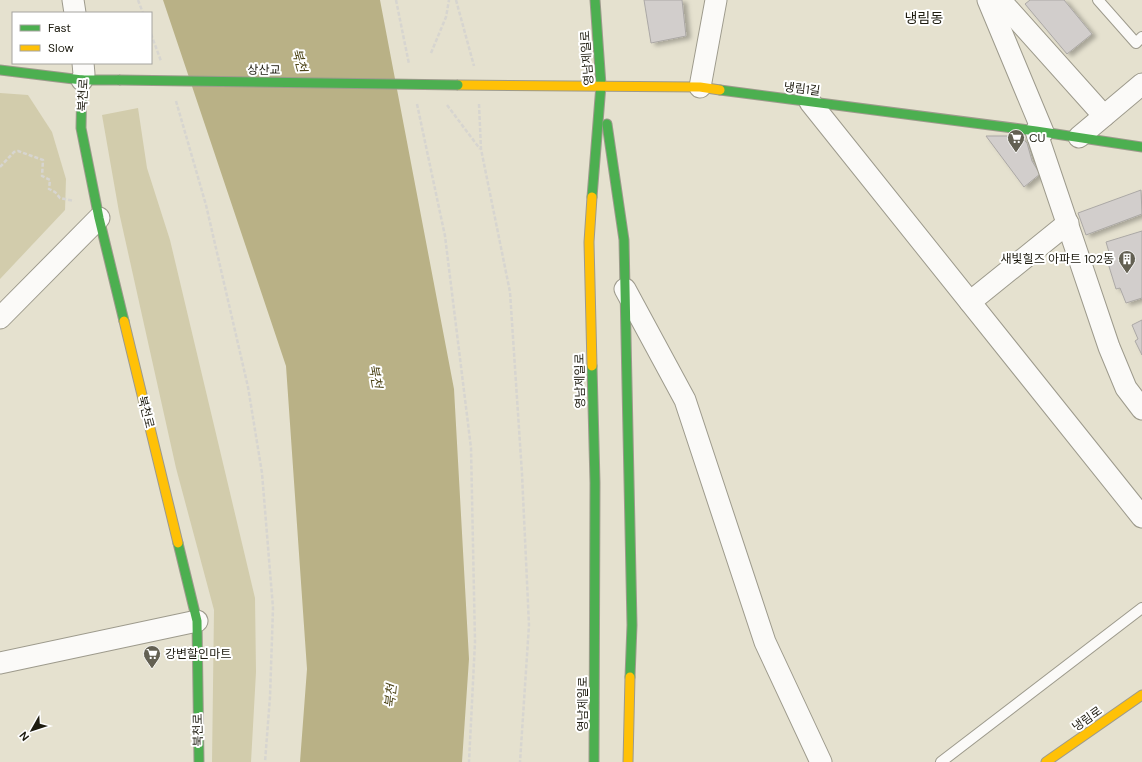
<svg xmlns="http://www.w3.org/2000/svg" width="1142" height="762" font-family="'DM Sans','Noto Sans KR',sans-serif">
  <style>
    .green { fill: #d2ccac }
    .water { fill: #b9b186 }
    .building { fill: #d2cecc; stroke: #aba8a5; filter: url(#shadow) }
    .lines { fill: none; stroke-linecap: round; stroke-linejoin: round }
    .lane-casing { stroke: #9d9a8c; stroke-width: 12 }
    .street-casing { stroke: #9d9a8c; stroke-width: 23 }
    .fast-casing { stroke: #9d9a8c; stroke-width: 11 }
    .slow-casing { stroke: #9d9a8c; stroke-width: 11 }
    .path { stroke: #d7d5d0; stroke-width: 2.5; stroke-dasharray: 4 2; stroke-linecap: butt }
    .lane { stroke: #fbfaf8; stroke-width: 10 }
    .street { stroke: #fbfaf8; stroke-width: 21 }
    .fast { stroke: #4caf50; stroke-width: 9 }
    .slow { stroke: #ffc107; stroke-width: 9 }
    .fast-bridge-casing { stroke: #9d9a8c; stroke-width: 11; stroke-linecap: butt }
    .fast-bridge { stroke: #4caf50; stroke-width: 9 }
    .labels { text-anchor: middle; stroke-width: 4; stroke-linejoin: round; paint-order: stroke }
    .street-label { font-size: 12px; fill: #1d1b0f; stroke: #fff }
    .poi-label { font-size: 12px; fill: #1d1b0f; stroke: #fff; text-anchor: start }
    .water-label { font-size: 13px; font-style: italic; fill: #4d4519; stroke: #fff }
    .quarter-label { font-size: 14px; fill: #1d1b0f; stroke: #fff }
  </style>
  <defs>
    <filter id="shadow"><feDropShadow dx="4.5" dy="2.5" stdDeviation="2" flood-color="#0004"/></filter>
  </defs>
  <rect width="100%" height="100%" fill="#e5e1cf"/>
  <g class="green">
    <polygon points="0,93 28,95 52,132 66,179 65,210 0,279"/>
    <polygon points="138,108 147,168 170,240 255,598 256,672 251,762 212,762 214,610 176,468 119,212 102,115"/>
  </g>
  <polygon class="water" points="163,0 380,0 454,389 469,659 462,762 300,762 307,669 286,366"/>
  <g class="building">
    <polygon points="644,0 682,0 686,36 651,43"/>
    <polygon points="1030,0 1064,0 1092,34 1067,54 1025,4"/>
    <polygon points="986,136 1020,136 1027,143 1032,161 1040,174 1024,187"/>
    <polygon points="1141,190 1142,214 1086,235 1078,213"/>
    <polygon points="1142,231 1142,298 1126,303 1120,288 1116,289 1107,260 1111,259 1106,242"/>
    <polygon points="1142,320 1142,355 1135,341 1138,339 1132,325"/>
  </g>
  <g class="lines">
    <defs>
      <g id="lane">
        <polyline points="1098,0 1136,43 1142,37"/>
        <polyline points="941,762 1142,608"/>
      </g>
      <g id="street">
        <polyline points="73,0 75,13"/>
        <polyline points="988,0 1043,132"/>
        <polyline points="1000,0 1104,116"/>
        <polyline points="82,80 84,74 83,63"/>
        <polyline points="700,87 716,0"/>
        <polyline points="810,102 1142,517"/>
        <polyline points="1036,131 1109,347 1126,388 1142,409"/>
        <polyline points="1079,137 1142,84"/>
        <polyline points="625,289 685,400 765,642 821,762"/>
        <polyline points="970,302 1068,223"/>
        <polyline points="0,318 99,218"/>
        <polyline points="0,663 197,621"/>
      </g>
      <g id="fast">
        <polyline points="0,70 82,80 119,80"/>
        <polyline points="82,80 81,128 99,218 124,321"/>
        <polyline points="720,90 1036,131 1142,147"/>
        <polyline points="607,124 624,240 632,625 630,677"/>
        <polyline points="592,197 601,85 595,0"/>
        <polyline points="592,366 595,483 594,762"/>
        <polyline points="178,543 197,621 199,762"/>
      </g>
      <g id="slow">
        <polyline points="458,85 700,87 720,90"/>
        <polyline points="124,321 178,543"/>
        <polyline points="592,366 589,242 592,197"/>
        <polyline points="628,762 630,677"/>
        <polyline points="1046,762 1142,695"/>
      </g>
    </defs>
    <use href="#lane" class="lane-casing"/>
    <use href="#street" class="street-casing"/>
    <use href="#fast" class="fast-casing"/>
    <use href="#slow" class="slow-casing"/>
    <g class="path">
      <polyline points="138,0 143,13"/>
      <polyline points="396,0 409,64"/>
      <polyline points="456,0 474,66"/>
      <polyline points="151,34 161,61"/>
      <polyline points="431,53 446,17 449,0"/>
      <polyline points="176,101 206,205 248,387 262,473 273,608 270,697 265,762"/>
      <polyline points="417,104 445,236 471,448 475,642 469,762"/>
      <polyline points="479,104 481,149 510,292 522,474 529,625 520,762"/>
      <polyline points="447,105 480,149"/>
      <polyline points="0,167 14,152 18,151 43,160 42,176 50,180 49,189 55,192 60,198 74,201"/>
    </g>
    <use href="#lane" class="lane"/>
    <use href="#street" class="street"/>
    <use href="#fast" class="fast"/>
    <use href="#slow" class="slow"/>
    <defs>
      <polyline id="fast-bridge" points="119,80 458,85"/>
    </defs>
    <use href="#fast-bridge" class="fast-bridge-casing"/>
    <use href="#fast-bridge" class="fast-bridge"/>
  </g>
  <defs>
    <symbol id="supermarket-pin" viewBox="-11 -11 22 30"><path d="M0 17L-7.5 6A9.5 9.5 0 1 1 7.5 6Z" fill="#636052" stroke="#fff"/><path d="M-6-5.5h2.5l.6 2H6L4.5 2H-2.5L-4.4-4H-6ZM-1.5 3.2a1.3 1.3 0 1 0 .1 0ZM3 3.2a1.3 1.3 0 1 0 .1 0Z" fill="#fff"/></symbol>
    <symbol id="building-pin" viewBox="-11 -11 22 30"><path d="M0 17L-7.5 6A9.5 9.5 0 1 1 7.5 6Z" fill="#636052" stroke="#fff"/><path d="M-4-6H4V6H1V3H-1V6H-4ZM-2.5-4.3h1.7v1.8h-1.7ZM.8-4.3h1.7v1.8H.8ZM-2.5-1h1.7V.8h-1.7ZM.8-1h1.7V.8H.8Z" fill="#fff"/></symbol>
  </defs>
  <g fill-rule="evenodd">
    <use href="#supermarket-pin" x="1006" y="128" width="20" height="27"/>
    <use href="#building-pin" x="1117" y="249" width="20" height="27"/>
    <use href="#supermarket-pin" x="142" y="644" width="20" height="27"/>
  </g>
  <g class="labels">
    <g class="street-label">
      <text transform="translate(587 58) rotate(-94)" y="4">영남제일로</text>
      <text transform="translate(264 70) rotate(1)" y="4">상산교</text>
      <text transform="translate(802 89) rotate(7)" y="4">냉림1길</text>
      <text transform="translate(83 95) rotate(-87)" y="4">북천로</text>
      <text transform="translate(580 381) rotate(-91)" y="4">영남제일로</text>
      <text transform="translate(146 412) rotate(76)" y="4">북천로</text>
      <text transform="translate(583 704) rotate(-90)" y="4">영남제일로</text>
      <text transform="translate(1087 719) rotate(-35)" y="4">냉림로</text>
      <text transform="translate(198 730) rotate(-91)" y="4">북천로</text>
    </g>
    <g class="poi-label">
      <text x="1029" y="142">CU</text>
      <text x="1114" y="263" text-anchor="end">새빛힐즈 아파트 102동</text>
      <text x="165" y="658">강변할인마트</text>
    </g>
    <g class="water-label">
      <text transform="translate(300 60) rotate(75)" y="5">북천</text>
      <text transform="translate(376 376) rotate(80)" y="5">북천</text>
      <text transform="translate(390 696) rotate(-84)" y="5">북천</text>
    </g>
    <g class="quarter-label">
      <text x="924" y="23">냉림동</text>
    </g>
  </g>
  <rect x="12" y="12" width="140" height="52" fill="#ffffff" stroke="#a5a49f"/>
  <rect x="20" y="25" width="20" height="6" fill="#4caf50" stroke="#a5a49f"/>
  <text x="48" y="32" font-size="12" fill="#1d1b0f">Fast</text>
  <rect x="20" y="45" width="20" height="6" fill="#ffc107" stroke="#a5a49f"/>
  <text x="48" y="52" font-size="12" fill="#1d1b0f">Slow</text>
  <g transform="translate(32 730) rotate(231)" stroke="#ffffff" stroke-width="3" paint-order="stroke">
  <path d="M0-3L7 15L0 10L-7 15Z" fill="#1d1b0f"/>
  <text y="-6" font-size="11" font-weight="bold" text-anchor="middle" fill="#1d1b0f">N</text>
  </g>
</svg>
